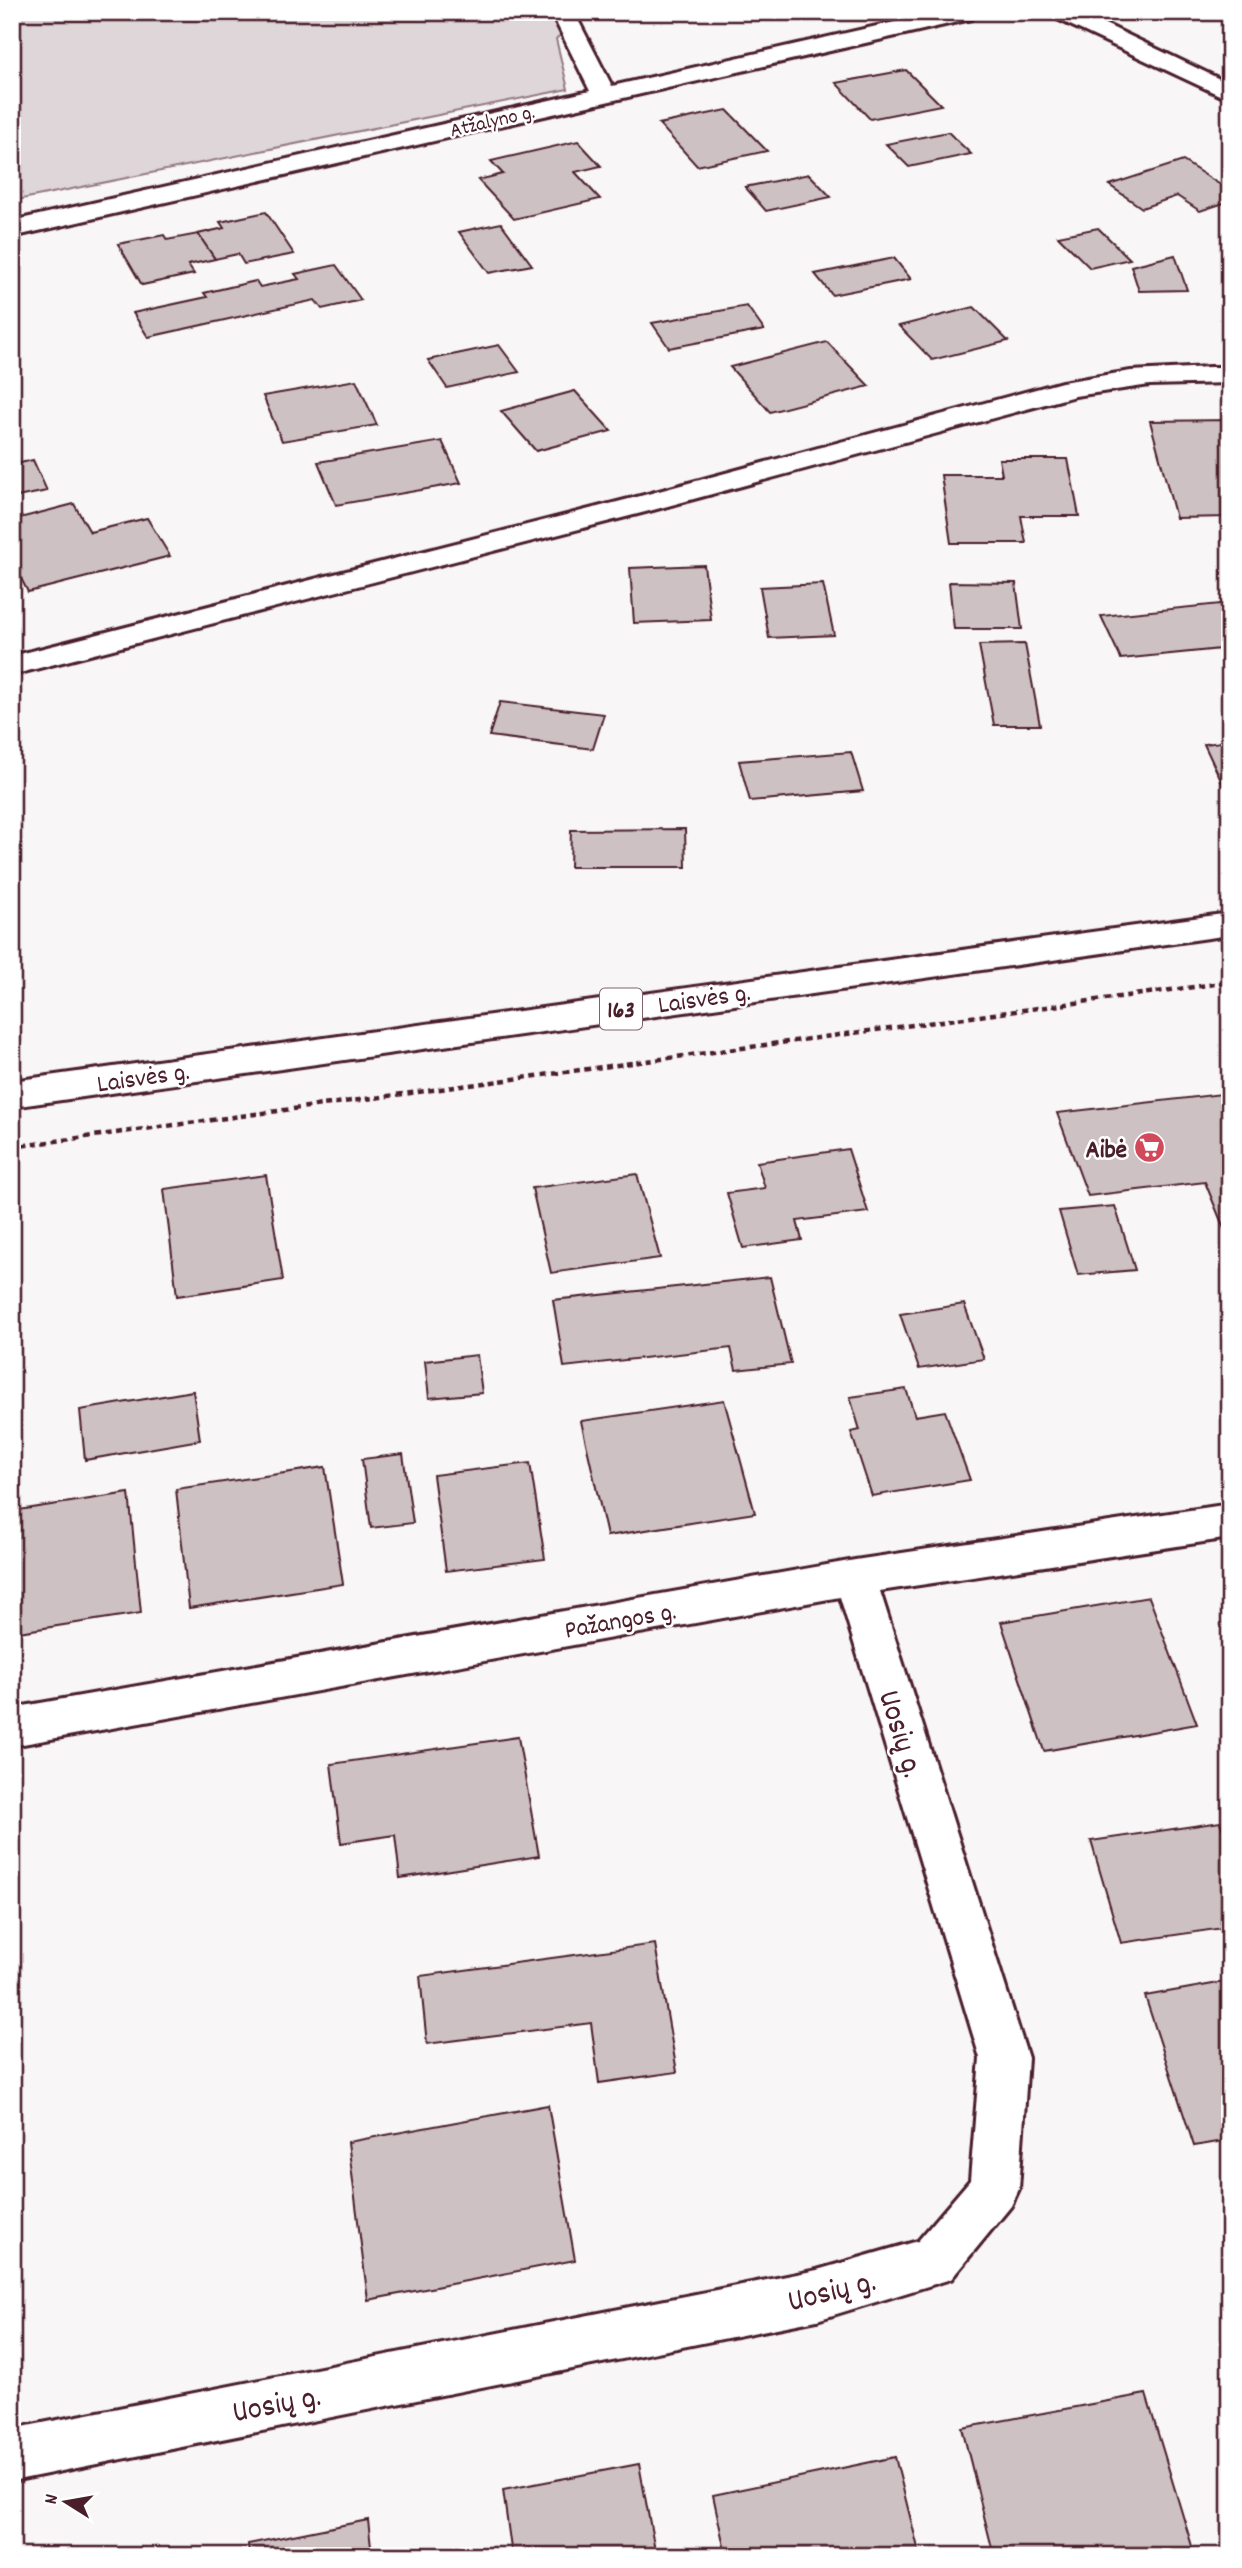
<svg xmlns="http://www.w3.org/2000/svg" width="1242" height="2568" font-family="Dekko,sans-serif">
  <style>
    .green { fill: #ded6d9; stroke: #947a82; stroke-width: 2 }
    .building { fill: #cdc1c4; stroke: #4a1f2b; stroke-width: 2 }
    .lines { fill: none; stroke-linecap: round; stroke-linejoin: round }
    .minor-casing { stroke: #4a1f2b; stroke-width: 6 }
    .primary-casing { stroke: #4a1f2b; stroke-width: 6 }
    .path { stroke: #4a1f2b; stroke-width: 4.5; stroke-dasharray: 6 4.5; stroke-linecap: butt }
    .minor { fill: #fff; fill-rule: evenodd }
    .primary { fill: #fff; fill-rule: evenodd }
    .labels { text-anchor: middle; stroke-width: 5; stroke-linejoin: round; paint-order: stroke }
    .far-street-label { font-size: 21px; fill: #4a1f2b; stroke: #fff }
    .shield { fill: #fff; stroke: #80626b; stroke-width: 2 }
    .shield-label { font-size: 24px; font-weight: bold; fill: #4a1f2b }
    .street-label { font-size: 26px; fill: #4a1f2b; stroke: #fff }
    .poi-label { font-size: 26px; font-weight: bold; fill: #4a1f2b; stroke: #fff; text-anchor: end }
    .near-street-label { font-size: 32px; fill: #4a1f2b; stroke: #fff }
  </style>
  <rect width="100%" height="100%" fill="#f8f6f7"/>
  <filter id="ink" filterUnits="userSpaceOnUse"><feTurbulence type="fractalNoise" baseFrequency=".0143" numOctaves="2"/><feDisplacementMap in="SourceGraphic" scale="14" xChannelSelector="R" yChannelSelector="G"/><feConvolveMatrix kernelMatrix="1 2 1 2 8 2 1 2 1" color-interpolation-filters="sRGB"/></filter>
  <g filter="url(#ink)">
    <polygon class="green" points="12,12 587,12 556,39 568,89 12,201"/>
    <g class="building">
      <polygon points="906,70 941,105 870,119 836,83"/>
      <polygon points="727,110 767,151 697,166 659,124"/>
      <polygon points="948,132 971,154 909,167 886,144"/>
      <polygon points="578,141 601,166 575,172 600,199 514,219 478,180 503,174 491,161"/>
      <polygon points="1183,161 1230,191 1230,201 1200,211 1177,196 1142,208 1109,185"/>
      <polygon points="809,174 831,197 766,211 745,187"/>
      <polygon points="266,212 294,254 244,264 238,254 215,259 198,234 224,228 220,222"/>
      <polygon points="501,223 532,265 489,273 459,232"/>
      <polygon points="1098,228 1130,259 1090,268 1058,236"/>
      <polygon points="198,234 215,259 188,265 194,274 142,285 118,244 164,235 167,240"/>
      <polygon points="1175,255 1187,290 1139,291 1131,266"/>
      <polygon points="894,258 911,279 832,295 815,274"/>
      <polygon points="336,265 361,300 322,309 315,300 148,337 133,313 207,297 204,293 256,281 260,287 299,279 295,274"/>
      <polygon points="747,306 764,330 669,348 652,323"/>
      <polygon points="974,307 1008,341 932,360 899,326"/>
      <polygon points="827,342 869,386 770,412 730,367"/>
      <polygon points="499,345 519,372 447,388 428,360"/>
      <polygon points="356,380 377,425 282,441 263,396"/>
      <polygon points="575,391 611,431 536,451 501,411"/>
      <polygon points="1230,420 1230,464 1226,464 1230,477 1230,517 1176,518 1150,421"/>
      <polygon points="442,441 461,483 336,505 318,462"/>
      <polygon points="999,459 1068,459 1079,516 1021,516 1026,543 951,543 941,475 1002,475"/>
      <polygon points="33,460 47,491 12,498 12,465"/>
      <polygon points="74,504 90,532 147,518 170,556 28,592 12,561 12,520"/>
      <polygon points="704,565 711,620 634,623 630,568"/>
      <polygon points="949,582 1016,583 1022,629 954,629"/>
      <polygon points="823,584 834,635 769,638 760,587"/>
      <polygon points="1230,603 1230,648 1121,659 1101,616"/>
      <polygon points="1025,644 1040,725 994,725 979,645"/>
      <polygon points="500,702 604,714 593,749 489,736"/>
      <polygon points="1230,741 1230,788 1225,789 1204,744"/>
      <polygon points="851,752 863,791 750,801 739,761"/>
      <polygon points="685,829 686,867 570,867 571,830"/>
      <polygon points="1230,1093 1230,1243 1205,1182 1088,1196 1057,1113"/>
      <polygon points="848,1149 868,1212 797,1221 802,1240 743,1248 727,1193 765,1188 757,1162"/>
      <polygon points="637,1174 660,1258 551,1273 532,1188"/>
      <polygon points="266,1175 283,1280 177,1296 164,1189"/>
      <polygon points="1115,1206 1135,1270 1078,1275 1059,1211"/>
      <polygon points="770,1277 791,1364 736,1370 731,1348 564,1367 553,1300"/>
      <polygon points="964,1304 984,1359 919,1369 900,1314"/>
      <polygon points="477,1355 482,1393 429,1398 425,1361"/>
      <polygon points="906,1389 915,1416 945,1411 970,1480 872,1496 851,1432 860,1430 850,1397"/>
      <polygon points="193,1391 200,1440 85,1460 80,1410"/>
      <polygon points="724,1400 755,1513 607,1536 581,1421"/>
      <polygon points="403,1454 413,1523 371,1528 362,1459"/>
      <polygon points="530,1463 545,1559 446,1571 433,1475"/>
      <polygon points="325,1467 343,1584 189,1608 176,1489"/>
      <polygon points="129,1493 141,1613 12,1633 12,1511"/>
      <polygon points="1149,1597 1197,1724 1044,1751 1001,1622"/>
      <polygon points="518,1737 539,1856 400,1878 395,1835 341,1843 331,1764"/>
      <polygon points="1220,1822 1230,1849 1230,1927 1121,1943 1091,1841"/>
      <polygon points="655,1944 677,2072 599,2083 591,2023 427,2044 420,1976"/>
      <polygon points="1230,1981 1230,2140 1194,2146 1145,1996"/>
      <polygon points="548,2105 575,2260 368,2300 348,2142"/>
      <polygon points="1146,2394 1195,2556 994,2556 962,2428"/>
      <polygon points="895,2457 920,2556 726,2556 713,2495"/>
      <polygon points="639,2464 656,2556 512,2556 503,2490"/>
      <polygon points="368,2520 372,2556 249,2556 248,2544"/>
    </g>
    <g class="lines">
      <defs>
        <g id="minor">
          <polygon points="551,12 574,12 612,86 939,12 982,12 971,19 12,237 12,221 590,91"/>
          <polygon points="1050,12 1080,12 1230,84 1230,100 1053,17"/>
          <polygon points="1210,367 1230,367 1230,383 1150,385 1075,396 653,510 12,675 12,656 633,498 1062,382 1131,371"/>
          <polygon points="1230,1504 1230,1538 880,1591 1028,2058 1019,2189 1011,2206 951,2279 817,2320 12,2481 12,2429 817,2270 918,2241 970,2180 980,2058 840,1597 12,1746 12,1708 855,1560"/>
        </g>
        <polygon id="primary" points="1230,913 1230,935 12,1107 12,1081"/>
      </defs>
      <use href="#minor" class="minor-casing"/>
      <use href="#primary" class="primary-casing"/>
      <polyline class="path" points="12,1147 1230,982"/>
      <use href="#minor" class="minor"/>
      <use href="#primary" class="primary"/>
    </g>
  </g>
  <defs>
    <symbol id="supermarket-disc" viewBox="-11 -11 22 22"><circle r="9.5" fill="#d1495b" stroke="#fff"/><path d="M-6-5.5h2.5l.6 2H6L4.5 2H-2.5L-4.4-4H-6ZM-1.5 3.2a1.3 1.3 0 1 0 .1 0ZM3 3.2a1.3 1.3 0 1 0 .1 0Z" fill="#fff"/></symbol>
  </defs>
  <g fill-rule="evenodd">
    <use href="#supermarket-disc" x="1132" y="1130" width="35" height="35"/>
  </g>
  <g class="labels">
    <g class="far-street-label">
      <text transform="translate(492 120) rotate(-13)" y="7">Atžalyno g.</text>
    </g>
    <rect class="shield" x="600" y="988.5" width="42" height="41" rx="5"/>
    <g class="shield-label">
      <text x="621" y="1017">163</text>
    </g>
    <g class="street-label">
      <text transform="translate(704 997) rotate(-8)" y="9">Laisvės g.</text>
      <text transform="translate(143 1076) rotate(-8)" y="9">Laisvės g.</text>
      <text transform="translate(620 1619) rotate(-10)" y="9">Pažangos g.</text>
    </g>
    <g class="poi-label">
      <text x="1127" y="1157">Aibė</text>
    </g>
    <g class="near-street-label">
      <text transform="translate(903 1733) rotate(73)" y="11">Uosių g.</text>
      <text transform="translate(831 2289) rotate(-14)" y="11">Uosių g.</text>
      <text transform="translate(276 2402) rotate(-11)" y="11">Uosių g.</text>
    </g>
  </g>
  <rect width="1242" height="2568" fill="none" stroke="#fff" stroke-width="42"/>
  <rect x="21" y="21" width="1200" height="2526" fill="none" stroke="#4a1f2b" stroke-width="2.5" filter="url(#ink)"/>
  <g transform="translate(66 2502) rotate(281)" stroke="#ffffff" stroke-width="5" paint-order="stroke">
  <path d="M0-5L12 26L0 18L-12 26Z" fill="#4a1f2b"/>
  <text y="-10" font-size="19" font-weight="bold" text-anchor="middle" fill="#4a1f2b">N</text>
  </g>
</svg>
